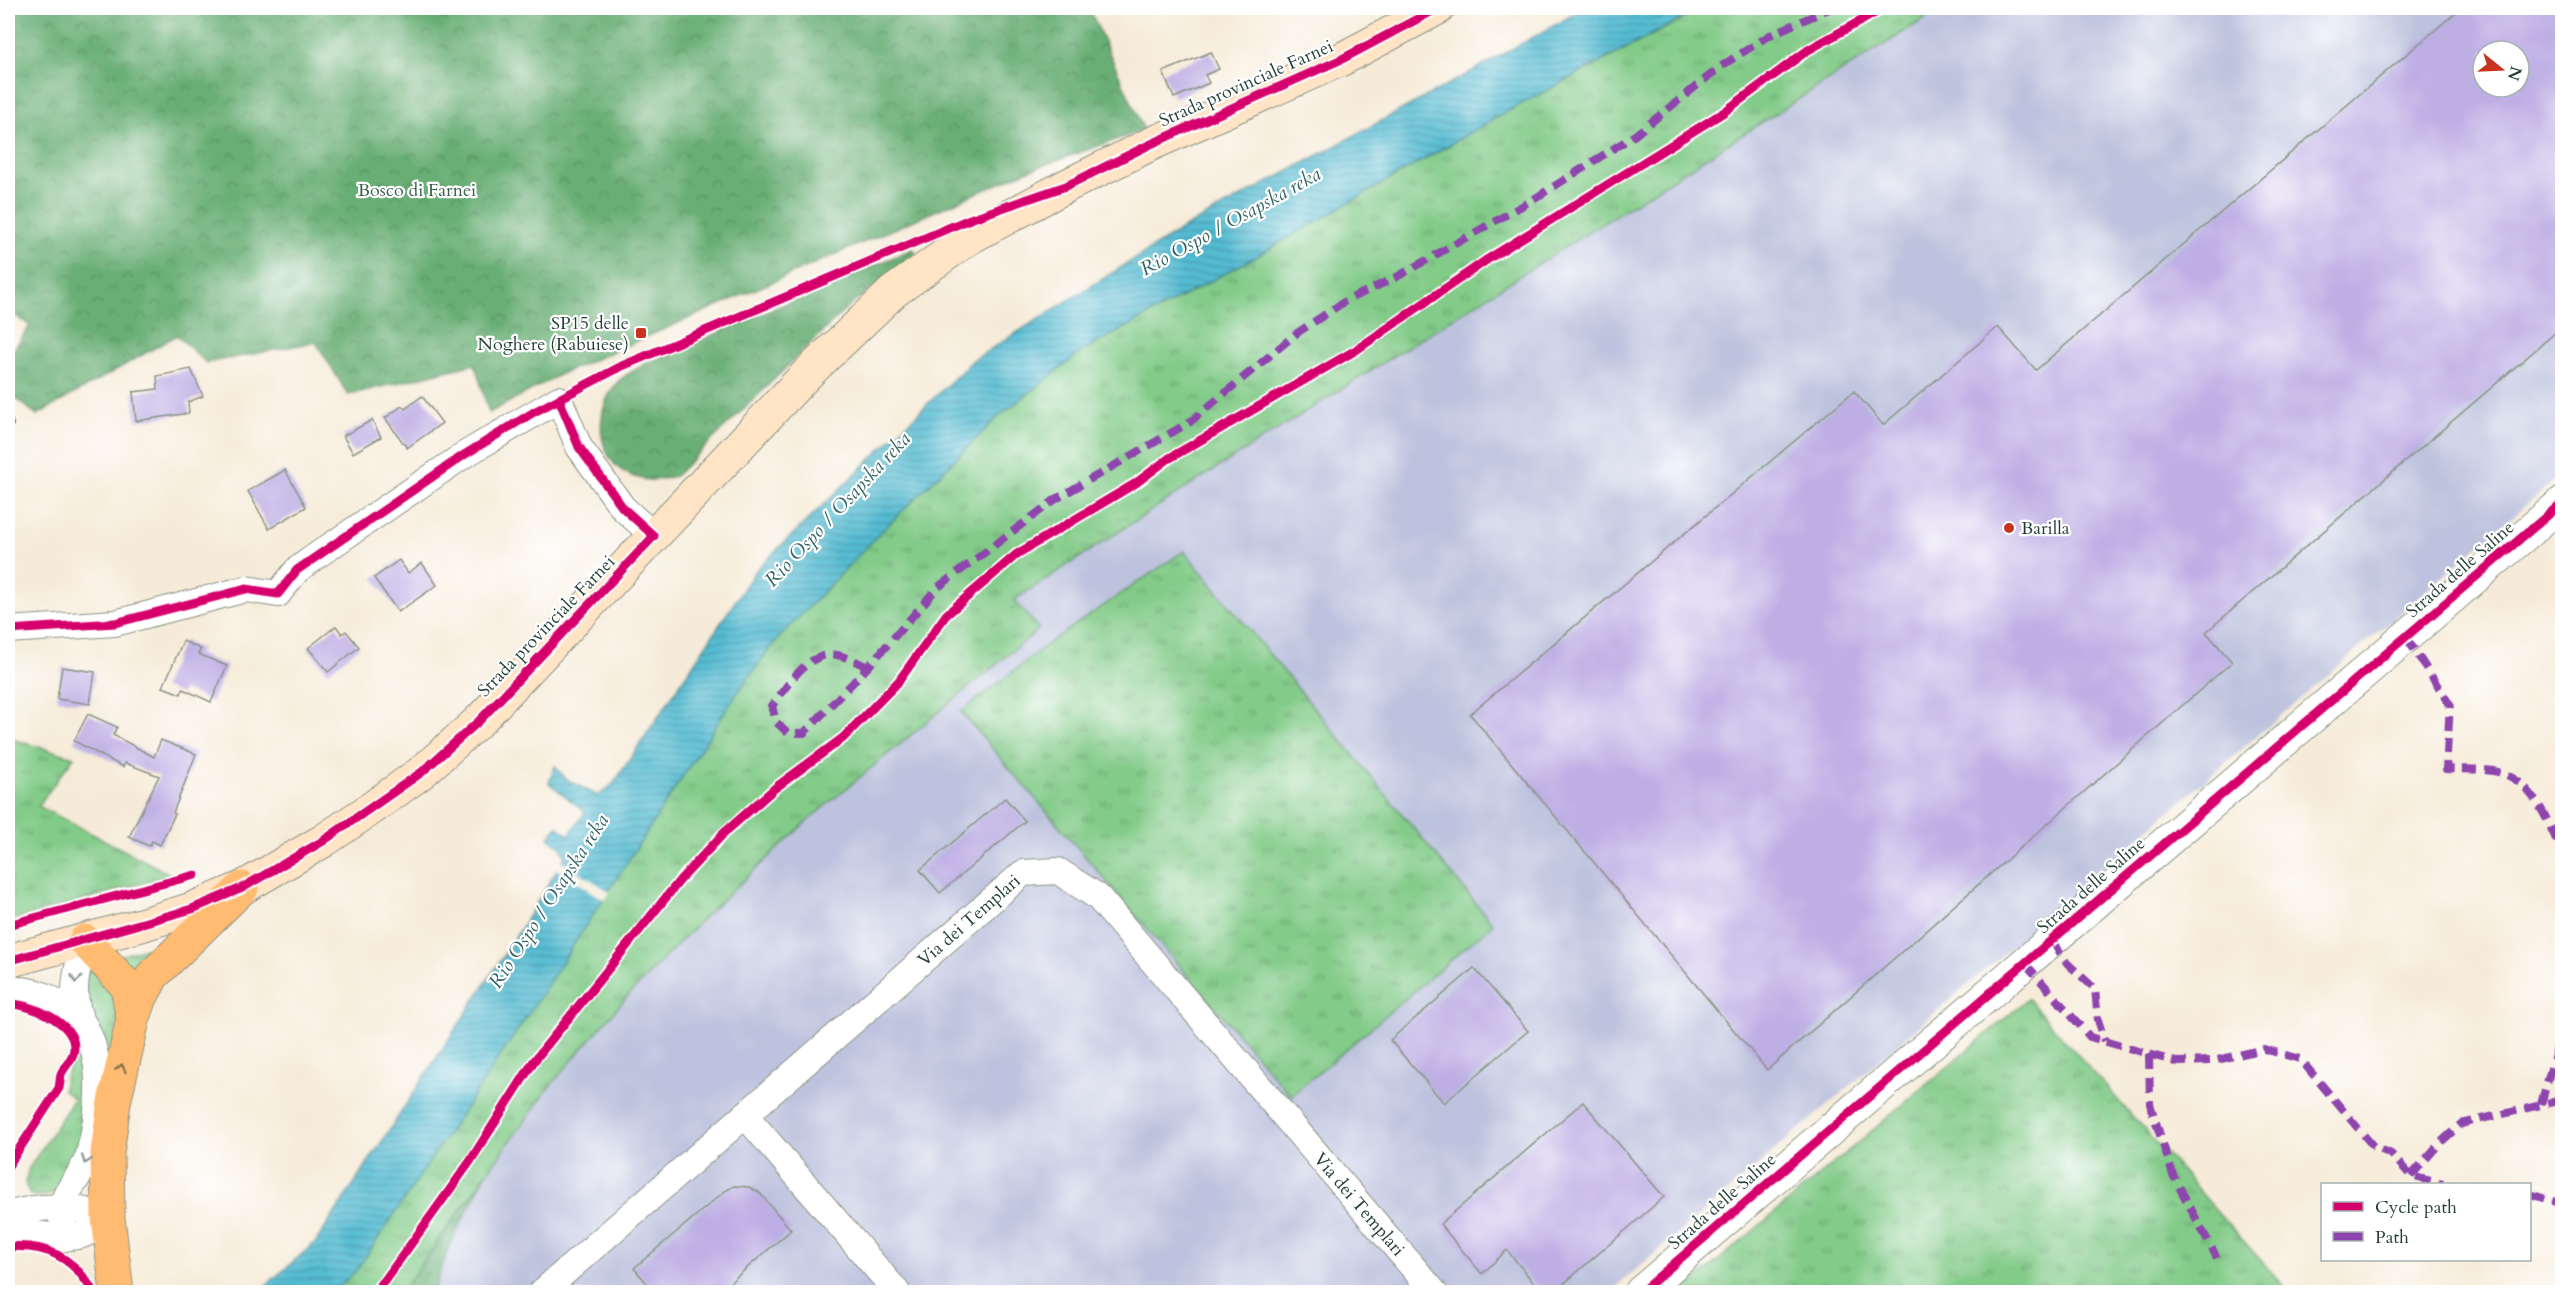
<svg xmlns="http://www.w3.org/2000/svg" width="2570" height="1300" font-family="Cardo,serif">
  <style>
    .industrial { fill: #bdc3de; fill-rule: evenodd }
    .grass { fill: url(#grass-tufts); stroke: #50845e; stroke-width: 1.5 }
    .forest { fill: url(#forest-crowns); stroke: #447654; stroke-width: 1.5 }
    .water { fill: url(#water-rules); stroke: #3a7c84; stroke-width: 1.5 }
    .pier { fill: #f6ebd8 }
    .building { fill: #bdaee4; fill-rule: evenodd }
    .lines { fill: none; stroke-linecap: round; stroke-linejoin: round }
    .minor-casing { stroke: #8a9486; stroke-width: 28 }
    .tertiary-casing { stroke: #8a9486; stroke-width: 34 }
    .secondary-casing { stroke: #8a9486; stroke-width: 35 }
    .primary-casing { stroke: #8a9486; stroke-width: 35 }
    .minor { stroke: #fff; stroke-width: 26 }
    .tertiary { stroke: #fff; stroke-width: 32 }
    .secondary { stroke: #ffe4c6; stroke-width: 33 }
    .primary { stroke: #ffbb71; stroke-width: 33 }
    .quiet { stroke: #8e44ad; stroke-width: 8; stroke-dasharray: 15 8; stroke-linecap: butt }
    .cycleway-casing { stroke: #fff; stroke-width: 13 }
    .cycleway { stroke: #d6006c; stroke-width: 9 }
    .oneway { stroke: #8f9e9a }
    .oneway2 { stroke: #84764f }
    .poi-dot { fill: #c8321e; stroke: #fff; stroke-width: 2 }
    .labels { text-anchor: middle; stroke-width: 4.5; stroke-linejoin: round; paint-order: stroke }
    .street-label { font-size: 18px; fill: #1f3d34; stroke: #fff }
    .park-label { font-size: 18px; fill: #386049; stroke: #fff }
    .poi-label { font-size: 18px; fill: #1f3d34; stroke: #fff; text-anchor: end }
    .water-label { font-size: 20px; font-style: italic; fill: #2f6364; stroke: #fff }
  </style>
  <defs>
    <pattern id="grass-tufts" width="24" height="20" patternUnits="userSpaceOnUse" patternTransform="scale(1.5)"><rect width="24" height="20" fill="#82cb88"/><path d="M3 7l-1-3M5 7V3M7 7l1-3M15 17l-1-3M17 17v-4M19 17l1-3" fill="none" stroke="#6aa670"/></pattern>
    <pattern id="forest-crowns" width="20" height="18" patternUnits="userSpaceOnUse" patternTransform="scale(1.5)"><rect width="20" height="18" fill="#69af74"/><path d="M2 6a3 3 0 1 1 6 0M12 15a3 3 0 1 1 6 0" fill="none" stroke="#569060"/></pattern>
    <pattern id="water-rules" width="6" height="5" patternUnits="userSpaceOnUse" patternTransform="scale(1.5)"><rect width="6" height="5" fill="#55bcd3"/><path d="M0 2.5h6" fill="none" stroke="#469aac"/></pattern>
  </defs>
  <rect width="100%" height="100%" fill="#fff"/>
  <filter id="ink" filterUnits="userSpaceOnUse"><feTurbulence type="fractalNoise" baseFrequency=".0167" numOctaves="2"/><feDisplacementMap in="SourceGraphic" scale="12" xChannelSelector="R" yChannelSelector="G"/><feConvolveMatrix kernelMatrix="1 2 1 2 8 2 1 2 1" color-interpolation-filters="sRGB"/></filter>
  <filter id="wash" filterUnits="userSpaceOnUse"><feTurbulence type="fractalNoise" baseFrequency=".008" numOctaves="4" result="noise"/><feDisplacementMap in="SourceGraphic" scale="24" xChannelSelector="R" yChannelSelector="G"/><feGaussianBlur stdDeviation="1.35" result="paint"/><feColorMatrix in="noise" values="0 0 0 0 0 0 0 0 0 0 0 0 0 0 0 0 0 1.4 0 .05"/><feComposite in="paint" operator="in"/></filter>
  <g filter="url(#wash)">
    <rect width="100%" height="100%" fill="#f6ebd8"/>
    <path class="industrial" d="M 1942,8 L 2562,8 L 2562,474 L 1610,1292 L 433,1292 L 449,1246 L 487,1173 L 550,1086 L 625,999 L 706,915 L 813,816 L 1038,629 L 1013,600 L 1206,475 ZM 2483,51 L 2519,51 L 2519,87 L 2483,87 ZM 1184,551 L 1190,559 L 962,712 L 1050,642 Z"/>
    <g class="grass">
      <polygon points="1704,8 1942,8 1206,475 1014,600 1039,629 813,816 706,915 625,999 550,1086 401,1292 333,1292 357,1269 533,1007 735,696 773,644 878,535 999,416 1084,350 1255,257 1506,112"/>
      <polygon points="1184,551 1493,924 1291,1096 961,712 1050,642"/>
      <polygon points="8,738 74,757 38,806 172,875 8,921"/>
      <polygon points="162,943 139,981 114,957 160,944"/>
      <polygon points="93,969 122,1003 111,1063 85,1003 88,971"/>
      <polygon points="2028,999 2289,1292 1681,1292"/>
      <path d="M 80,1045 C 90,1072 86,1115 81,1142 C 80,1150 75,1157 72,1164 C 63,1182 54,1204 29,1194 L 25,1183 L 29,1168 L 74,1099 L 63,1090 L 65,1077 Z"/>
    </g>
    <g class="forest">
      <polygon points="8,8 1089,8 1144,130 1027,171 559,375 489,413 475,364 348,395 316,342 206,363 177,335 37,415 8,392 8,358 30,326 8,310"/>
      <path d="M 913,249 L 916,253 L 846,309 L 675,476 C 663,479 652,482 639,478 C 596,468 592,413 616,384 C 623,375 634,371 643,365 Z"/>
      <polygon points="487,1173 449,1246 433,1292 401,1292"/>
    </g>
    <polygon class="water" points="1585,8 1702,8 1506,112 1255,257 1084,350 999,416 878,535 773,644 735,696 533,1007 357,1270 333,1292 258,1292 316,1242 515,938 565,857 561,847 549,838 557,826 569,835 585,812 549,783 555,766 566,779 598,796 614,783 756,570 973,360 1184,228 1462,77"/>
    <polygon class="pier" points="560,860 610,892 605,900 555,868"/>
    <g id="blocks">
      <g class="building">
        <path d="M 2461,8 L 2562,8 L 2562,327 L 2206,632 L 2232,662 L 1767,1070 L 1470,714 L 1854,391 L 1883,425 L 1998,327 L 2036,370 ZM 2483,51 L 2519,51 L 2519,87 L 2483,87 Z"/>
        <polygon points="1211,52 1219,69 1205,75 1209,83 1174,98 1163,72"/>
        <polygon points="191,369 203,396 188,402 189,413 136,421 133,392 158,389 157,376"/>
        <polygon points="422,396 442,423 407,448 385,418 402,406 405,409"/>
        <polygon points="372,420 381,437 353,453 343,436"/>
        <polygon points="285,470 306,507 269,529 248,491"/>
        <polygon points="399,560 408,573 422,563 437,585 398,612 374,578"/>
        <polygon points="336,626 342,634 346,631 359,647 328,672 308,648"/>
        <polygon points="183,641 201,649 198,654 227,666 211,702 183,689 181,694 163,687"/>
        <polygon points="62,667 95,672 90,704 57,699"/>
        <polygon points="88,714 117,727 113,735 154,757 161,740 196,754 173,813 175,814 160,845 152,841 149,846 129,837 159,776 125,763 123,767 74,741"/>
        <polygon points="1005,798 1025,821 940,893 920,870"/>
        <polygon points="1474,968 1528,1031 1444,1103 1390,1040"/>
        <polygon points="1583,1102 1664,1197 1553,1293 1542,1293 1507,1250 1482,1274 1440,1224"/>
        <polygon points="734,1186 749,1187 759,1192 791,1230 718,1293 655,1293 634,1268 725,1191"/>
      </g>
    </g>
  </g>
  <g filter="url(#ink)">
    <use href="#blocks" fill-opacity="0" stroke="#8a9486" stroke-width="1.5"/>
    <g class="lines">
      <defs>
        <g id="minor">
          <polyline points="8,630 115,623 246,589 278,594 297,570 316,556 464,455 559,399 579,447 623,508 654,536"/>
          <path d="M 8,990 C 26,989 40,992 55,1001 C 63,1006 76,1013 81,1020 C 105,1056 100,1114 89,1154 C 84,1174 66,1188 62,1206 C 60,1216 64,1228 65,1238"/>
          <path d="M 80,1018 C 70,989 77,970 85,941"/>
          <polyline points="745,1115 897,1292"/>
          <path d="M 8,1215 C 41,1204 76,1205 108,1218 C 75,1252 48,1230 8,1232"/>
          <path id="s1" d="M 542,1292 L 1023,873 L 1058,871 L 1098,897 L 1434,1292"/>
        </g>
        <polyline id="tertiary" points="1641,1292 2562,503"/>
        <polyline id="secondary" points="8,961 141,925 192,909 242,888 323,841 372,808 422,772 479,721 805,376 893,292 969,238 1066,186 1151,144 1342,59 1438,8"/>
        <g id="primary">
          <polyline points="85,941 127,986 133,1020"/>
          <polyline points="117,1292 108,1218 107,1153 114,1102 133,1020 141,997 153,975 242,888"/>
        </g>
      </defs>
      <use href="#minor" class="minor-casing"/>
      <use href="#tertiary" class="tertiary-casing"/>
      <use href="#secondary" class="secondary-casing"/>
      <use href="#primary" class="primary-casing"/>
      <use href="#minor" class="minor"/>
      <use href="#tertiary" class="tertiary"/>
      <use href="#secondary" class="secondary"/>
      <use href="#primary" class="primary"/>
      <g class="quiet">
        <polyline points="8,420 10,424 8,426"/>
        <path d="M 2406,637 L 2450,705 L 2446,769 C 2463,770 2486,768 2502,773 C 2535,784 2549,824 2562,853"/>
        <path d="M 868,667 C 859,663 848,657 837,655 C 808,650 787,686 772,706 L 776,722 L 788,733 L 804,733 L 868,667 L 937,588 L 1056,499 L 1190,422 L 1297,333 L 1347,300 L 1395,278 L 1534,199 L 1635,135 L 1723,65 L 1770,35 L 1831,8"/>
        <polyline points="2052,941 2067,963 2095,989 2098,1020 2105,1041"/>
        <polyline points="2025,963 2090,1037 2176,1062 2213,1061 2264,1049 2300,1059 2373,1146 2391,1154 2411,1176 2443,1184"/>
        <polyline points="2149,1054 2150,1104 2173,1175 2217,1258"/>
        <polyline points="2541,1104 2559,1040 2562,1016"/>
        <polyline points="2411,1176 2439,1144 2461,1124 2562,1100"/>
        <polyline points="2530,1194 2562,1204"/>
      </g>
      <defs>
        <g id="cycleway">
          <polyline points="8,630 115,623 246,589 278,594 297,570 464,455 534,412 622,366 970,219 1066,186 1151,144 1342,59 1438,8"/>
          <polyline points="8,925 195,875"/>
          <polyline points="8,961 192,909 242,888 323,841 422,772 479,721 654,536 623,508 579,447 559,399"/>
          <path d="M 8,1004 C 29,1003 75,1022 74,1048 C 74,1059 65,1065 61,1074 C 60,1078 60,1084 59,1088 L 8,1166"/>
          <path d="M 8,1247 C 46,1244 74,1257 93,1292"/>
          <polyline points="374,1292 385,1280 469,1163 534,1061 680,880 724,833 775,788 843,738 898,682 946,615 1017,554 1136,483 1168,459 1356,350 1488,259 1724,112 1808,50 1884,8"/>
          <polyline points="1641,1292 2562,503"/>
        </g>
      </defs>
      <use href="#cycleway" class="cycleway-casing"/>
      <use href="#cycleway" class="cycleway"/>
    </g>
    <defs><path id="oneway-chevron" d="M-2-3.5L2.5 0L-2 3.5" fill="none" stroke-width="1.6" stroke-linecap="round" stroke-linejoin="round" transform="scale(1.5)"/></defs>
    <g class="oneway">
      <use href="#oneway-chevron" transform="translate(76 979) rotate(99)"/>
      <use href="#oneway-chevron" transform="translate(86 1160) rotate(110)"/>
    </g>
    <use class="oneway2" href="#oneway-chevron" transform="translate(121 1068) rotate(-78)"/>
  </g>
  <g class="poi-dot">
    <rect x="635" y="327" width="12" height="12" rx="3"/>
    <circle cx="2009" cy="528" r="6"/>
  </g>
  <g class="labels">
    <g class="street-label">
      <text transform="translate(1246 83) rotate(-24)" y="6">Strada provinciale Farnei</text>
      <text transform="translate(2460 569) rotate(-41)" y="6">Strada delle Saline</text>
      <text transform="translate(546 626) rotate(-46)" y="6">Strada provinciale Farnei</text>
      <text transform="translate(2091 885) rotate(-41)" y="6">Strada delle Saline</text>
      <text dy="6" stroke="none"><textPath href="#s1" startOffset="566">Via dei Templari</textPath></text>
      <text transform="translate(1722 1201) rotate(-41)" y="6">Strada delle Saline</text>
      <text dy="6" stroke="none"><textPath href="#s1" startOffset="1124">Via dei Templari</textPath></text>
    </g>
    <g class="park-label">
      <text x="417" y="196">Bosco di Farnei</text>
    </g>
    <g class="poi-label">
      <text x="629" y="329">SP15 delle<tspan x="629" dy="21">Noghere (Rabuiese)</tspan></text>
      <text x="2021" y="534" text-anchor="start">Barilla</text>
    </g>
    <g class="water-label">
      <text transform="translate(1230 221) rotate(-29)" y="7">Rio Ospo / Osapska reka</text>
      <text transform="translate(837 509) rotate(-47)" y="7">Rio Ospo / Osapska reka</text>
      <text transform="translate(548 901) rotate(-57)" y="7">Rio Ospo / Osapska reka</text>
    </g>
  </g>
  <rect width="2570" height="1300" fill="none" stroke="#fff" stroke-width="30"/>
  <rect x="2321" y="1183" width="210" height="78" fill="#ffffff" stroke="#a5b1ae" stroke-width="1.5"/>
  <rect x="2333" y="1202" width="30" height="9" fill="#d6006c" stroke="#a5b1ae" stroke-width="1.5"/>
  <text x="2375" y="1213" font-size="18" fill="#1f3d34">Cycle path</text>
  <rect x="2333" y="1232" width="30" height="9" fill="#8e44ad" stroke="#a5b1ae" stroke-width="1.5"/>
  <text x="2375" y="1243" font-size="18" fill="#1f3d34">Path</text>
  <g transform="translate(2501 69) rotate(108)"><circle r="28" fill="#ffffff" stroke="#a5b1ae" stroke-width="1.5"/>
  <path d="M0-4.5L10 22L0 15L-10 22Z" fill="#c8321e"/>
  <text y="-9" font-size="16" font-weight="bold" text-anchor="middle" fill="#1f3d34">N</text>
  </g>
</svg>
